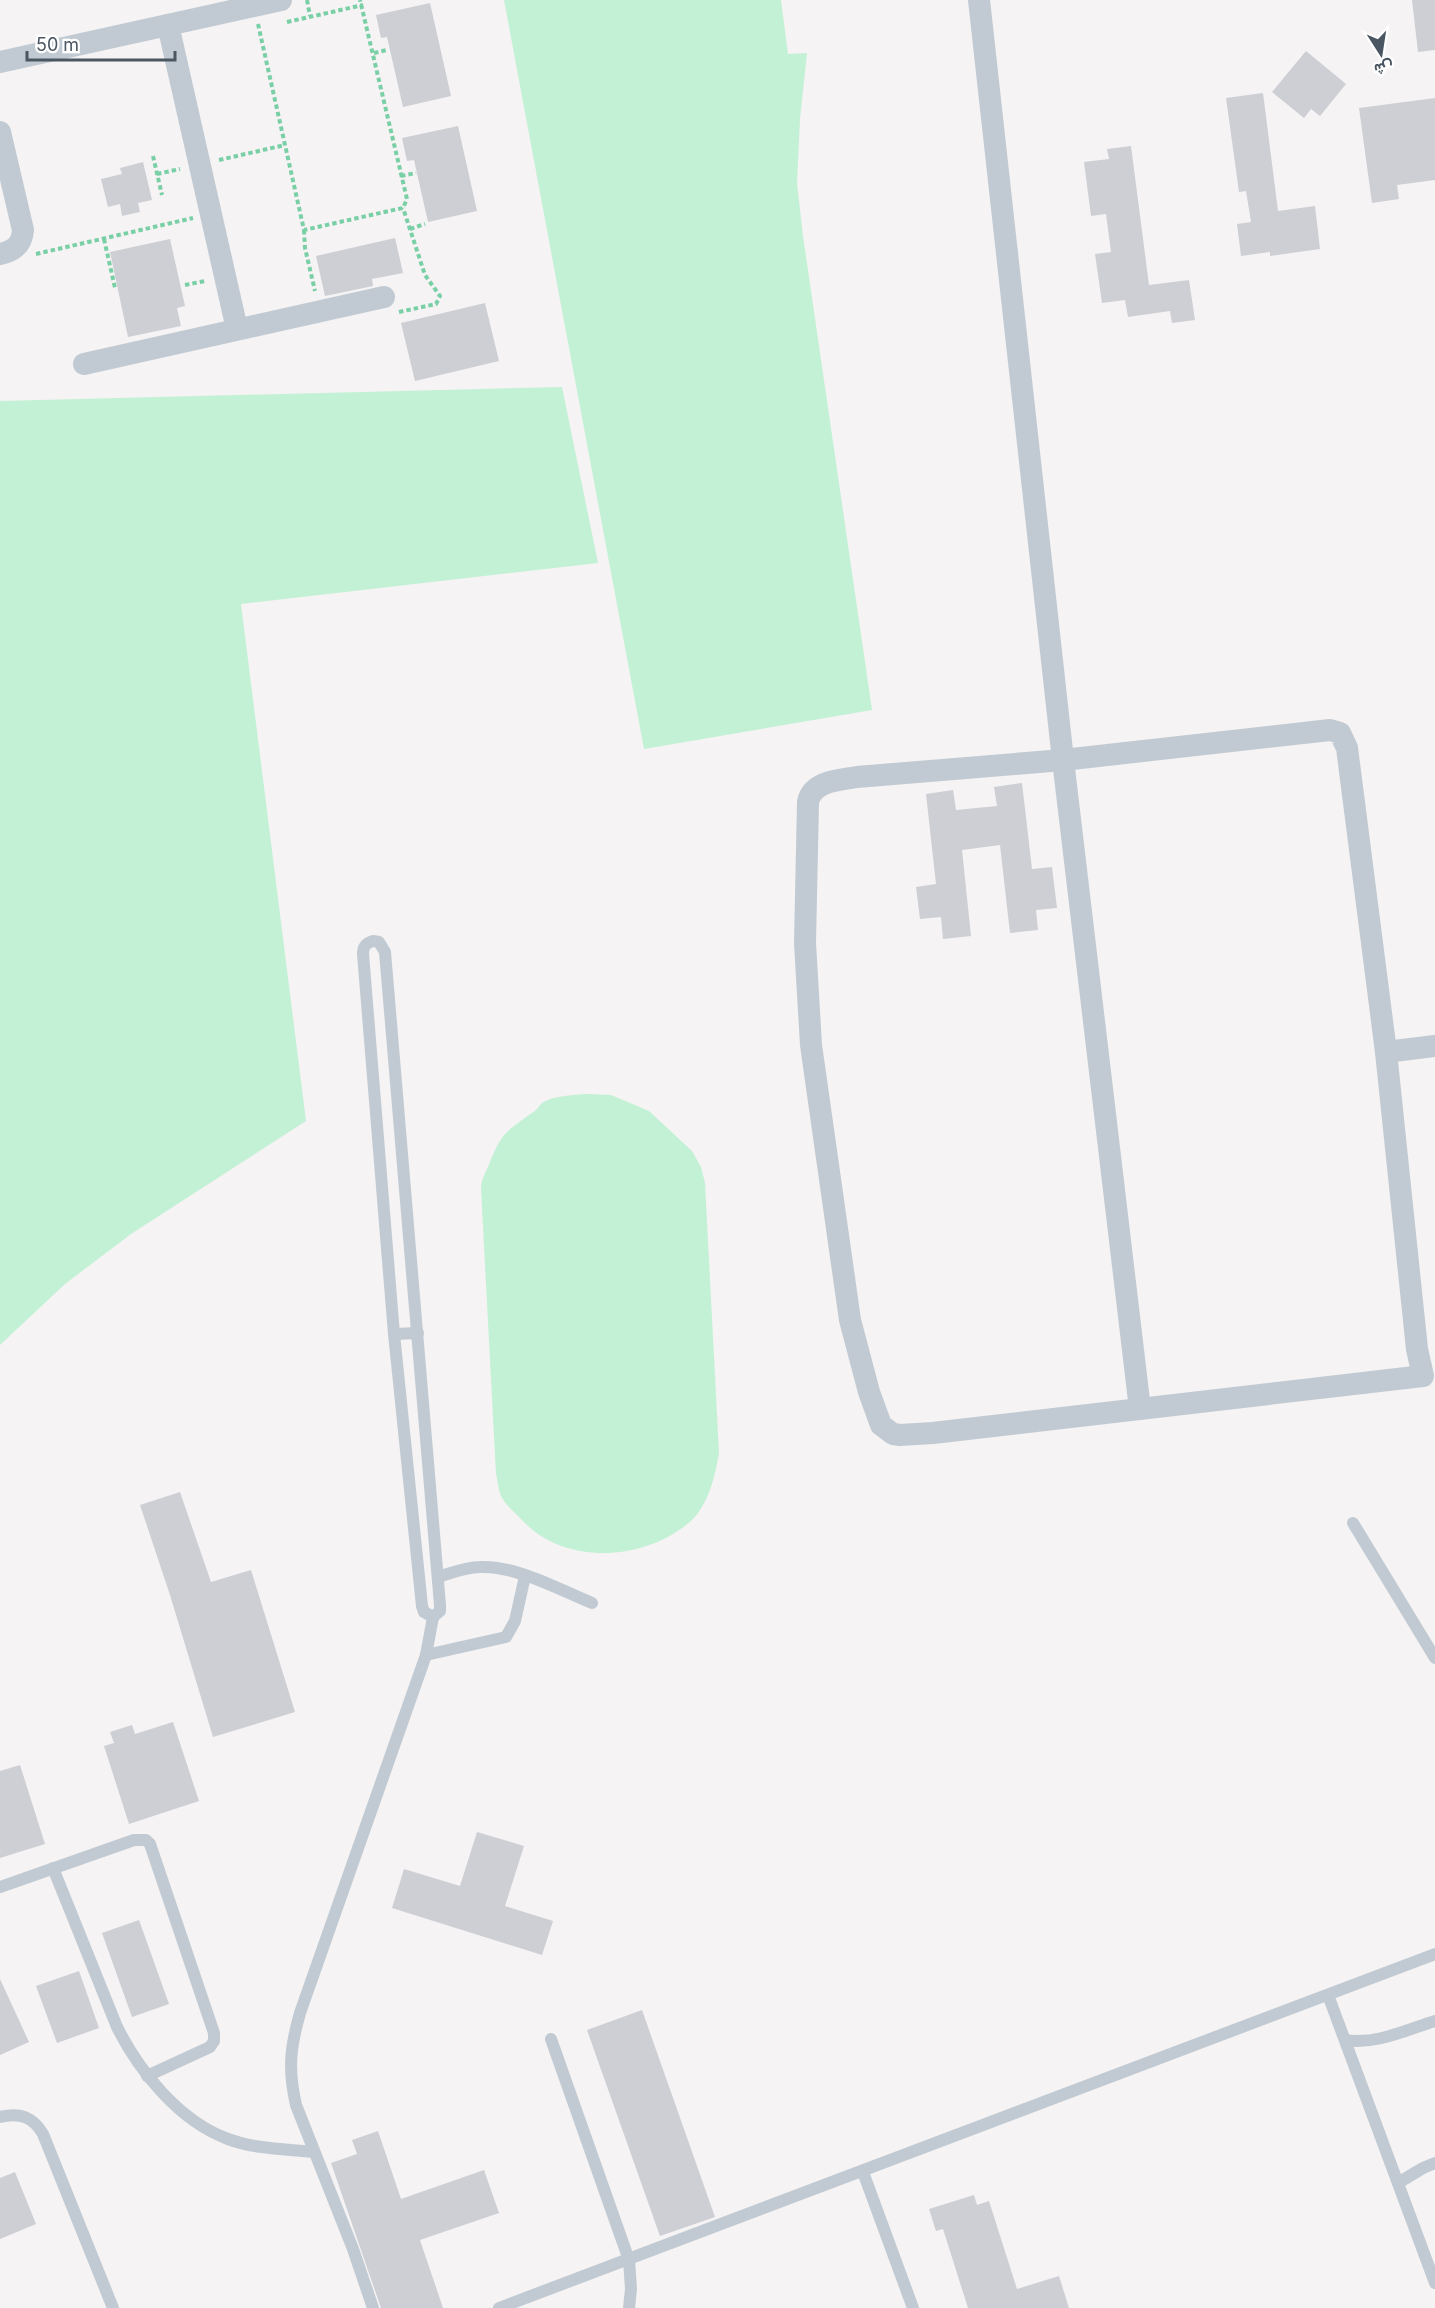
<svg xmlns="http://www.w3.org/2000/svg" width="1435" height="2308" font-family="Inter,Vazirmatn,sans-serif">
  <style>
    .green { fill: #c3f1d5 }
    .building { fill: #cdcfd5 }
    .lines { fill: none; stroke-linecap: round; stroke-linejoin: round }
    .path { stroke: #7ad0a6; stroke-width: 4; stroke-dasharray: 4.5 3; stroke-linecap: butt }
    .lane { stroke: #c1cad2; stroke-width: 12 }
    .street { stroke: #c1cad2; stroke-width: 22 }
  </style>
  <rect width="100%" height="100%" fill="#f5f3f3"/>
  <g class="green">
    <polygon points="504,0 781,0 788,54 807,53 800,119 797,183 803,236 872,710 644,749"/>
    <polygon points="562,387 598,563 241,604 306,1121 131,1234 65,1284 0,1345 0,401"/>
    <path d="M 588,1094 L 611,1095 L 649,1111 L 692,1151 L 701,1167 L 705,1183 L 719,1453 C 715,1476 709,1503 692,1520 C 647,1561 565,1567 522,1520 C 515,1512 506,1506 501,1496 C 498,1489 498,1481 496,1474 L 481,1188 C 482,1176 486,1173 490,1162 C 502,1132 507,1131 532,1113 C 536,1111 539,1106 542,1103 C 555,1095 574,1095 588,1094 Z"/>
  </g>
  <g class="building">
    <polygon points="1412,0 1435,0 1435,50 1418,52"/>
    <polygon points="430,3 451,96 403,107 387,37 381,38 376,15"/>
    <polygon points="1306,51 1346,84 1320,116 1311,109 1304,118 1272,92"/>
    <polygon points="1263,93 1278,211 1315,206 1320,249 1270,256 1270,252 1241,256 1237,224 1251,222 1246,191 1239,192 1226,98"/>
    <polygon points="1435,98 1435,180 1397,185 1399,199 1372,203 1359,108"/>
    <polygon points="458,126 477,211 428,222 414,160 407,161 402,138"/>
    <polygon points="1131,146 1149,285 1189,280 1195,320 1172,323 1170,311 1128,317 1125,300 1102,303 1095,254 1111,252 1106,214 1091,216 1084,162 1109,159 1107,149"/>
    <polygon points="143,162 152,200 138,203 140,212 122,216 120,204 108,207 101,179 122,174 120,168"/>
    <polygon points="395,238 403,273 372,279 373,286 325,296 316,256"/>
    <polygon points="170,239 185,306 177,308 181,326 128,337 110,252"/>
    <polygon points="485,303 499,361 415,381 401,323"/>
    <polygon points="1022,783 1032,869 1052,867 1057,908 1036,910 1038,930 1010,933 1000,845 962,850 971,936 943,939 941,917 920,919 916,887 936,884 926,794 953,790 956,810 997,806 994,787"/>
    <polygon points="180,1492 211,1582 251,1570 295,1712 213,1737 170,1595 140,1505"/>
    <polygon points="173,1722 199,1801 129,1824 104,1746 114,1743 110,1732 132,1725 135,1734"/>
    <polygon points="20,1765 45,1844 0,1858 0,1771"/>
    <polygon points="477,1832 524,1846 505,1906 553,1921 542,1955 392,1908 404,1869 460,1886"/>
    <polygon points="139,1920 169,2004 132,2017 102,1933"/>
    <polygon points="79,1971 99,2028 57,2043 36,1986"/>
    <polygon points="0,1979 29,2042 0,2055"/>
    <polygon points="642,2010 715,2217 660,2236 587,2030"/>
    <polygon points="378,2131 401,2199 484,2170 499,2213 420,2240 443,2308 381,2308 331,2163 357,2154 352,2140"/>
    <polygon points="15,2172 36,2224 0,2239 0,2178"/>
    <polygon points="974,2195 977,2205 989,2201 1017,2289 1059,2276 1069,2308 968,2308 943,2229 936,2231 929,2209"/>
  </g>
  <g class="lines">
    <g class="path">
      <polyline points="307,0 310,16"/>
      <polyline points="287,22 363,5"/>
      <polyline points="258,24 304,230 398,209 403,208 407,199 360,0"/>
      <polyline points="374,53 387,50"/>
      <polyline points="153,156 162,195"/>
      <polyline points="219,160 285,145"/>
      <polyline points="157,174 180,169"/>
      <polyline points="401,176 416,173"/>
      <polyline points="410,229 425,224"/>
      <polyline points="304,230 305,248 315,291"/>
      <polyline points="104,239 115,288"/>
      <polyline points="36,254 193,218"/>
      <polyline points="185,285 205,281"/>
      <polyline points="399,312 436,304 440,296 425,275 403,208"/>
    </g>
    <g class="lane">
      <path d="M 373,941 L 379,942 L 385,952 L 440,1605 L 440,1611 L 433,1617 L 424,1612 L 422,1606 L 394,1334 L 363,954 C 363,946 366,943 373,941 Z"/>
      <polyline points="394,1334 418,1333"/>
      <polyline points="1353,1523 1435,1658"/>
      <path d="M 438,1577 C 451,1573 466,1567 480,1567 C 515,1565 560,1590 592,1603"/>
      <polyline points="426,1655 506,1637 515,1621 525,1576"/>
      <path d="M 53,1868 L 117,2027 C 139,2071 179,2121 228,2139 C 254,2149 286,2149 314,2152"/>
      <polyline points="0,1887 134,1840 146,1840 150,1844 214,2033 214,2041 210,2047 147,2076"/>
      <polyline points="1328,1995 1435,2283"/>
      <polyline points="551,2039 629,2260 631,2289 629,2308"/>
      <path d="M 1345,2040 C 1376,2045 1406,2030 1435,2021"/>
      <path d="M 0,2117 C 20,2112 33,2117 43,2134 L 113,2308"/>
      <polyline points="863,2172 913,2308"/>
      <polyline points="1398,2183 1423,2168 1435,2163"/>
      <path d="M 373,2308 L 353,2249 L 296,2105 C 288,2070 290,2048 300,2013 L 426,1655 L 433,1617"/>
      <polyline points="499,2308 1435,1954"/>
    </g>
    <g class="street">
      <polyline points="979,0 1063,760 1140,1409"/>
      <polyline points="168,25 237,329"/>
      <polyline points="0,62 281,0"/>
      <path d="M 0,132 L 23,230 C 22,245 14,251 0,254"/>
      <polyline points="84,364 384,297"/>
      <path d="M 1330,730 L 1340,733 L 1347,748 L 1386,1052 L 1417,1349 L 1423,1376 L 933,1433 L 900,1435 L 893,1434 L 881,1425 L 869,1392 L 850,1320 L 811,1045 L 805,943 L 808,802 C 812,781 839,780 857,777 L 1063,760 Z"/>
      <polyline points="1386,1052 1435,1046"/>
    </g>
  </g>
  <g transform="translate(1381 54) rotate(168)" stroke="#ffffff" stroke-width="4.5" paint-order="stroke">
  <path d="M0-4.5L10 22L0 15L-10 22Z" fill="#4a5661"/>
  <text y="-9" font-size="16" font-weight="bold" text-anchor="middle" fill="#4a5661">ش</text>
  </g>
  <path d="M27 51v9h148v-9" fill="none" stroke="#4a5661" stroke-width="3"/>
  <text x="36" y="51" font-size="18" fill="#4a5661" stroke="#ffffff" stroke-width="4.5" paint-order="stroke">50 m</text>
</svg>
